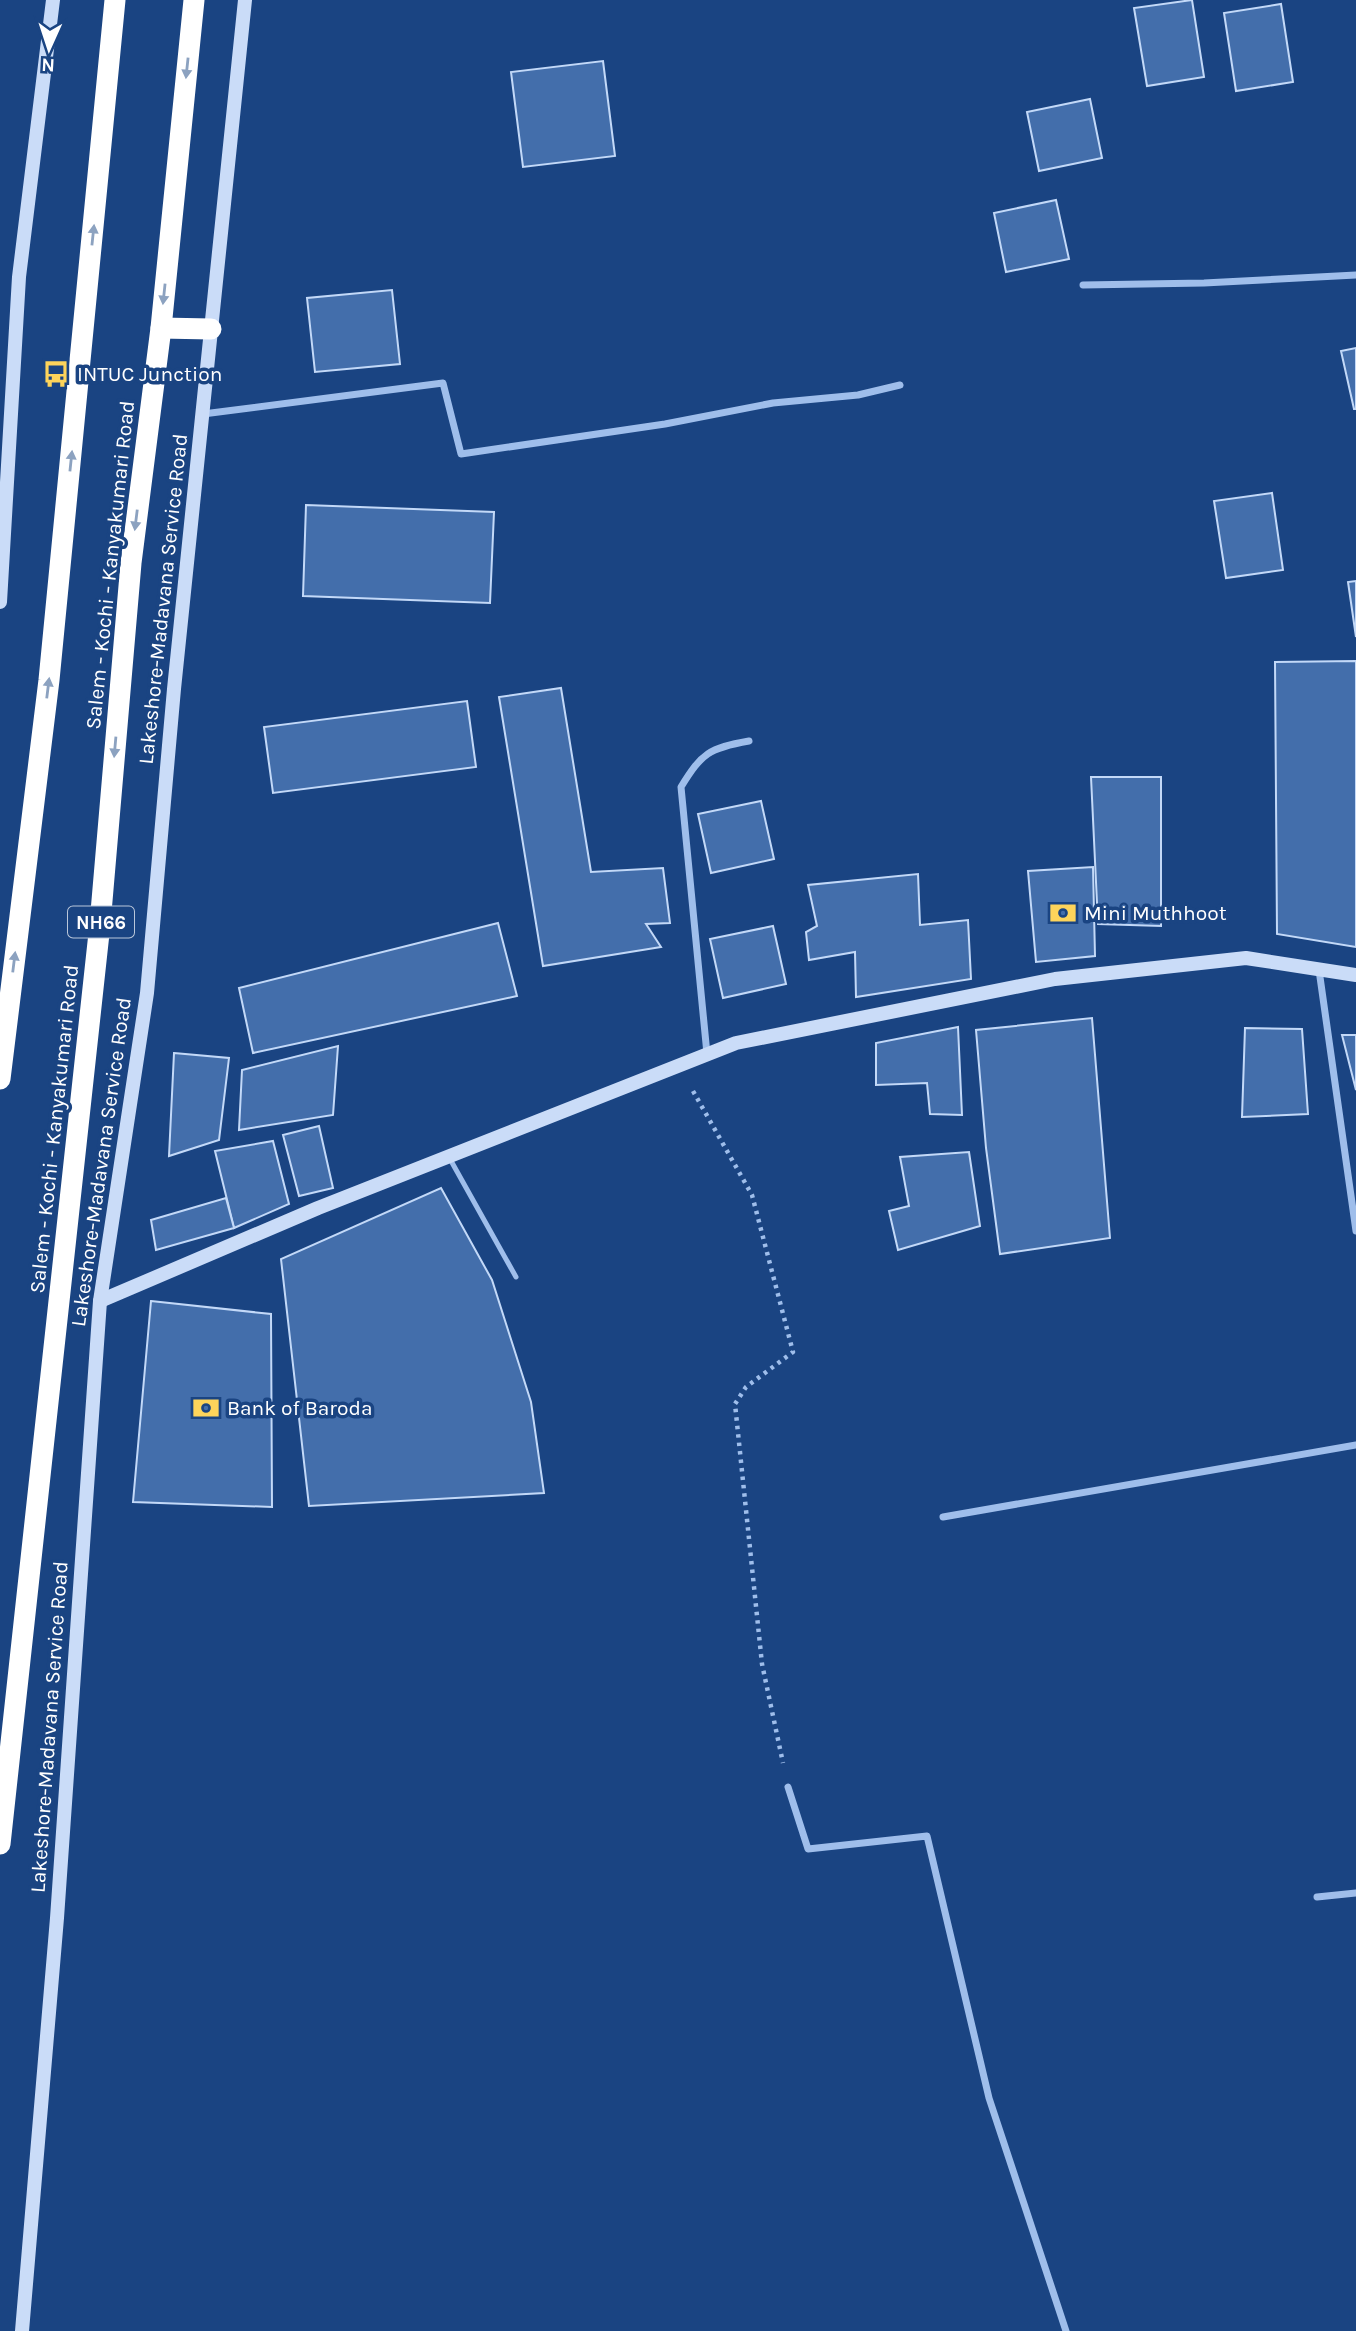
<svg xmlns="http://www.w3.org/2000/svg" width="1356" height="2331" font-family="Karla,sans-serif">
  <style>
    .building { fill: #436eab; stroke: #c3d9f8; stroke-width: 2 }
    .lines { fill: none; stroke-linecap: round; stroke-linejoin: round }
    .path { stroke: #9fbeeb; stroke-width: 4.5; stroke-dasharray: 3.5 5; stroke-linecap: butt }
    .lane { stroke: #9fbeeb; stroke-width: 5 }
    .street { stroke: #9fbeeb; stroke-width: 7 }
    .secondary { stroke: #cadcf8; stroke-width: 14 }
    .highway { stroke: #fff; stroke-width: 21 }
    .oneway { fill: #8ca2c0 }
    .labels { text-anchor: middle; stroke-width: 7; stroke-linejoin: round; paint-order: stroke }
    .shield { fill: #1a4482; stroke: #bac7da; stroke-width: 2 }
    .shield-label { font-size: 19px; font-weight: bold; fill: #fff }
    .poi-label { font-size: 21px; fill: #fff; stroke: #1a4482; text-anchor: start }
    .street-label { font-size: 21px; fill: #fff; stroke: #1a4482 }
  </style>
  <rect width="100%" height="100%" fill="#1a4482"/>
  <g class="building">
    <polygon points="1192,0 1204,77 1147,86 1134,8"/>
    <polygon points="1281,4 1293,82 1236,91 1224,13"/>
    <polygon points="603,61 615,156 523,167 511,72"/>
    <polygon points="1090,99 1102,158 1039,171 1027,112"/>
    <polygon points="1056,200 1069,259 1006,272 994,213"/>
    <polygon points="392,290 400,364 315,372 307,298"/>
    <polygon points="1356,348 1356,409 1354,409 1341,351"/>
    <polygon points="1272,493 1283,570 1226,578 1214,501"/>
    <polygon points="306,505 494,512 490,603 303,596"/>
    <polygon points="1356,581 1356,637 1348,582"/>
    <polygon points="1356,661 1356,947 1277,934 1275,662"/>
    <polygon points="561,688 591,872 663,868 670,923 646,924 661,947 543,966 499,697"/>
    <polygon points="467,701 476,767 273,793 264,727"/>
    <polygon points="1091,777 1161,777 1161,926 1098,924"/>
    <polygon points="761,801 774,859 711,873 698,814"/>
    <polygon points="1093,867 1095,956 1036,962 1028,871"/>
    <polygon points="918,874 920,925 968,920 971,979 856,997 855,952 809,960 806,932 817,926 808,885"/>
    <polygon points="498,923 517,996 253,1053 239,988"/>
    <polygon points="773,926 786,984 723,998 710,939"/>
    <polygon points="1092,1018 1110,1238 1000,1254 986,1148 976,1030"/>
    <polygon points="958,1027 962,1115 930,1114 927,1083 876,1085 876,1043"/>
    <polygon points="1245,1028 1302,1029 1308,1114 1242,1117"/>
    <polygon points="1342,1035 1356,1035 1356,1090"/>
    <polygon points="338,1046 333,1115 239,1130 242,1070"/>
    <polygon points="174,1053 229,1058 219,1140 169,1156"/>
    <polygon points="319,1126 333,1188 299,1196 283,1135"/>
    <polygon points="273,1141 289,1204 234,1228 215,1151"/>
    <polygon points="969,1152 980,1226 898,1250 889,1211 909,1206 900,1157"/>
    <polygon points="441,1188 492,1280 531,1402 544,1493 309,1506 281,1259"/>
    <polygon points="226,1198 234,1228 156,1250 151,1220"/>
    <polygon points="151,1301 271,1314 272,1507 133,1502"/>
  </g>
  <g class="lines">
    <polyline class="path" points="693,1091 752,1195 793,1352 746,1387 735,1404 762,1664 783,1763"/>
    <polyline class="lane" points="450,1159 516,1277"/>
    <g class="street">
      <polyline points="1083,285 1204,283 1356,275"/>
      <polyline points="203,414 443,383 461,454 665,424 773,403 858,395 900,385"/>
      <polyline points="1319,970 1356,1231"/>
      <path d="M 707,1054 L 681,787 C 702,753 709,748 749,741"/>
      <polyline points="943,1517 1356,1445"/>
      <polyline points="788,1787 808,1849 927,1836 989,2098 1066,2331"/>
      <polyline points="1317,1897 1356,1893"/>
    </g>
    <g class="secondary">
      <polyline points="0,602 19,277 53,0"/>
      <polyline points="100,1301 318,1208 736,1043 1055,979 1246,958 1356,975"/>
      <polyline points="22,2331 57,1918 100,1301 147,993 174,689 245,0"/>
    </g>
    <g class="highway">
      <polyline points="161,328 211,329"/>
      <polyline points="0,1079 49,680 115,0"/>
      <polyline points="0,1844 100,924 131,563 161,328 194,0"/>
    </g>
  </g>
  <defs><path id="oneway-solid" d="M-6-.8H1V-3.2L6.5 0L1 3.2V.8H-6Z" transform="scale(1.75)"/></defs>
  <g class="oneway">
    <use href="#oneway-solid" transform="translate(187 68) rotate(96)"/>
    <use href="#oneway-solid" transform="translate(93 235) rotate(-84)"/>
    <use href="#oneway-solid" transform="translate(164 294) rotate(96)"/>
    <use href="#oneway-solid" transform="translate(71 461) rotate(-84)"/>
    <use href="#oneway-solid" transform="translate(136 520) rotate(97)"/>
    <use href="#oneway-solid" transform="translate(48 688) rotate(-83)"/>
    <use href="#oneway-solid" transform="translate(115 747) rotate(95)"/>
    <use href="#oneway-solid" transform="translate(14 962) rotate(-83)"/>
  </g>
  <defs>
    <symbol id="bus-bare" viewBox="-9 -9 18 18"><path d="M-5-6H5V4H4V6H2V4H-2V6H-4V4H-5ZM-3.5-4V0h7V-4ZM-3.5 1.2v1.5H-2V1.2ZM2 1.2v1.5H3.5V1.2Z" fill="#fdd45b" stroke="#1a4482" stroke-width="2.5" paint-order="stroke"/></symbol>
    <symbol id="bank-bare" viewBox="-9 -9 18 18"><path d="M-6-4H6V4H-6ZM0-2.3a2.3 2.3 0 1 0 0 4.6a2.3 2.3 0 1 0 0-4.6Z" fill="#fdd45b" stroke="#1a4482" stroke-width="2.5" paint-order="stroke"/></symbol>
  </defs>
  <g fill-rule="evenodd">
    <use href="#bus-bare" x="37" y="355" width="38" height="38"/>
    <use href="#bank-bare" x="1044" y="894" width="38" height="38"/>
    <use href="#bank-bare" x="187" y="1389" width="38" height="38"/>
  </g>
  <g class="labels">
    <rect class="shield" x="68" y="906.5" width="66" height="31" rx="5"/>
    <g class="shield-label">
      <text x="101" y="929">NH66</text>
    </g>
    <g class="poi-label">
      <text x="77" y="381">INTUC Junction</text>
      <text x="1084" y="920">Mini Muthhoot</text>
      <text x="227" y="1415">Bank of Baroda</text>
    </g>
    <g class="street-label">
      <text transform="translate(110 565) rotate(-84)" y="7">Salem - Kochi - Kanyakumari Road</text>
      <text transform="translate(163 599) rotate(-84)" y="7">Lakeshore-Madavana Service Road</text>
      <text transform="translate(54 1129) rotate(-84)" y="7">Salem - Kochi - Kanyakumari Road</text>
      <text transform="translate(101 1162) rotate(-82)" y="7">Lakeshore-Madavana Service Road</text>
      <text transform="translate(49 1727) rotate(-86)" y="7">Lakeshore-Madavana Service Road</text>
    </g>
  </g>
  <g transform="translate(49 49) rotate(183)" stroke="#1a4482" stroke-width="5" paint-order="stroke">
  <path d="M0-5L12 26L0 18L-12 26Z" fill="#ffffff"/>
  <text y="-10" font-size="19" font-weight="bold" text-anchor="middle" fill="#ffffff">N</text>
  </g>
</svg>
